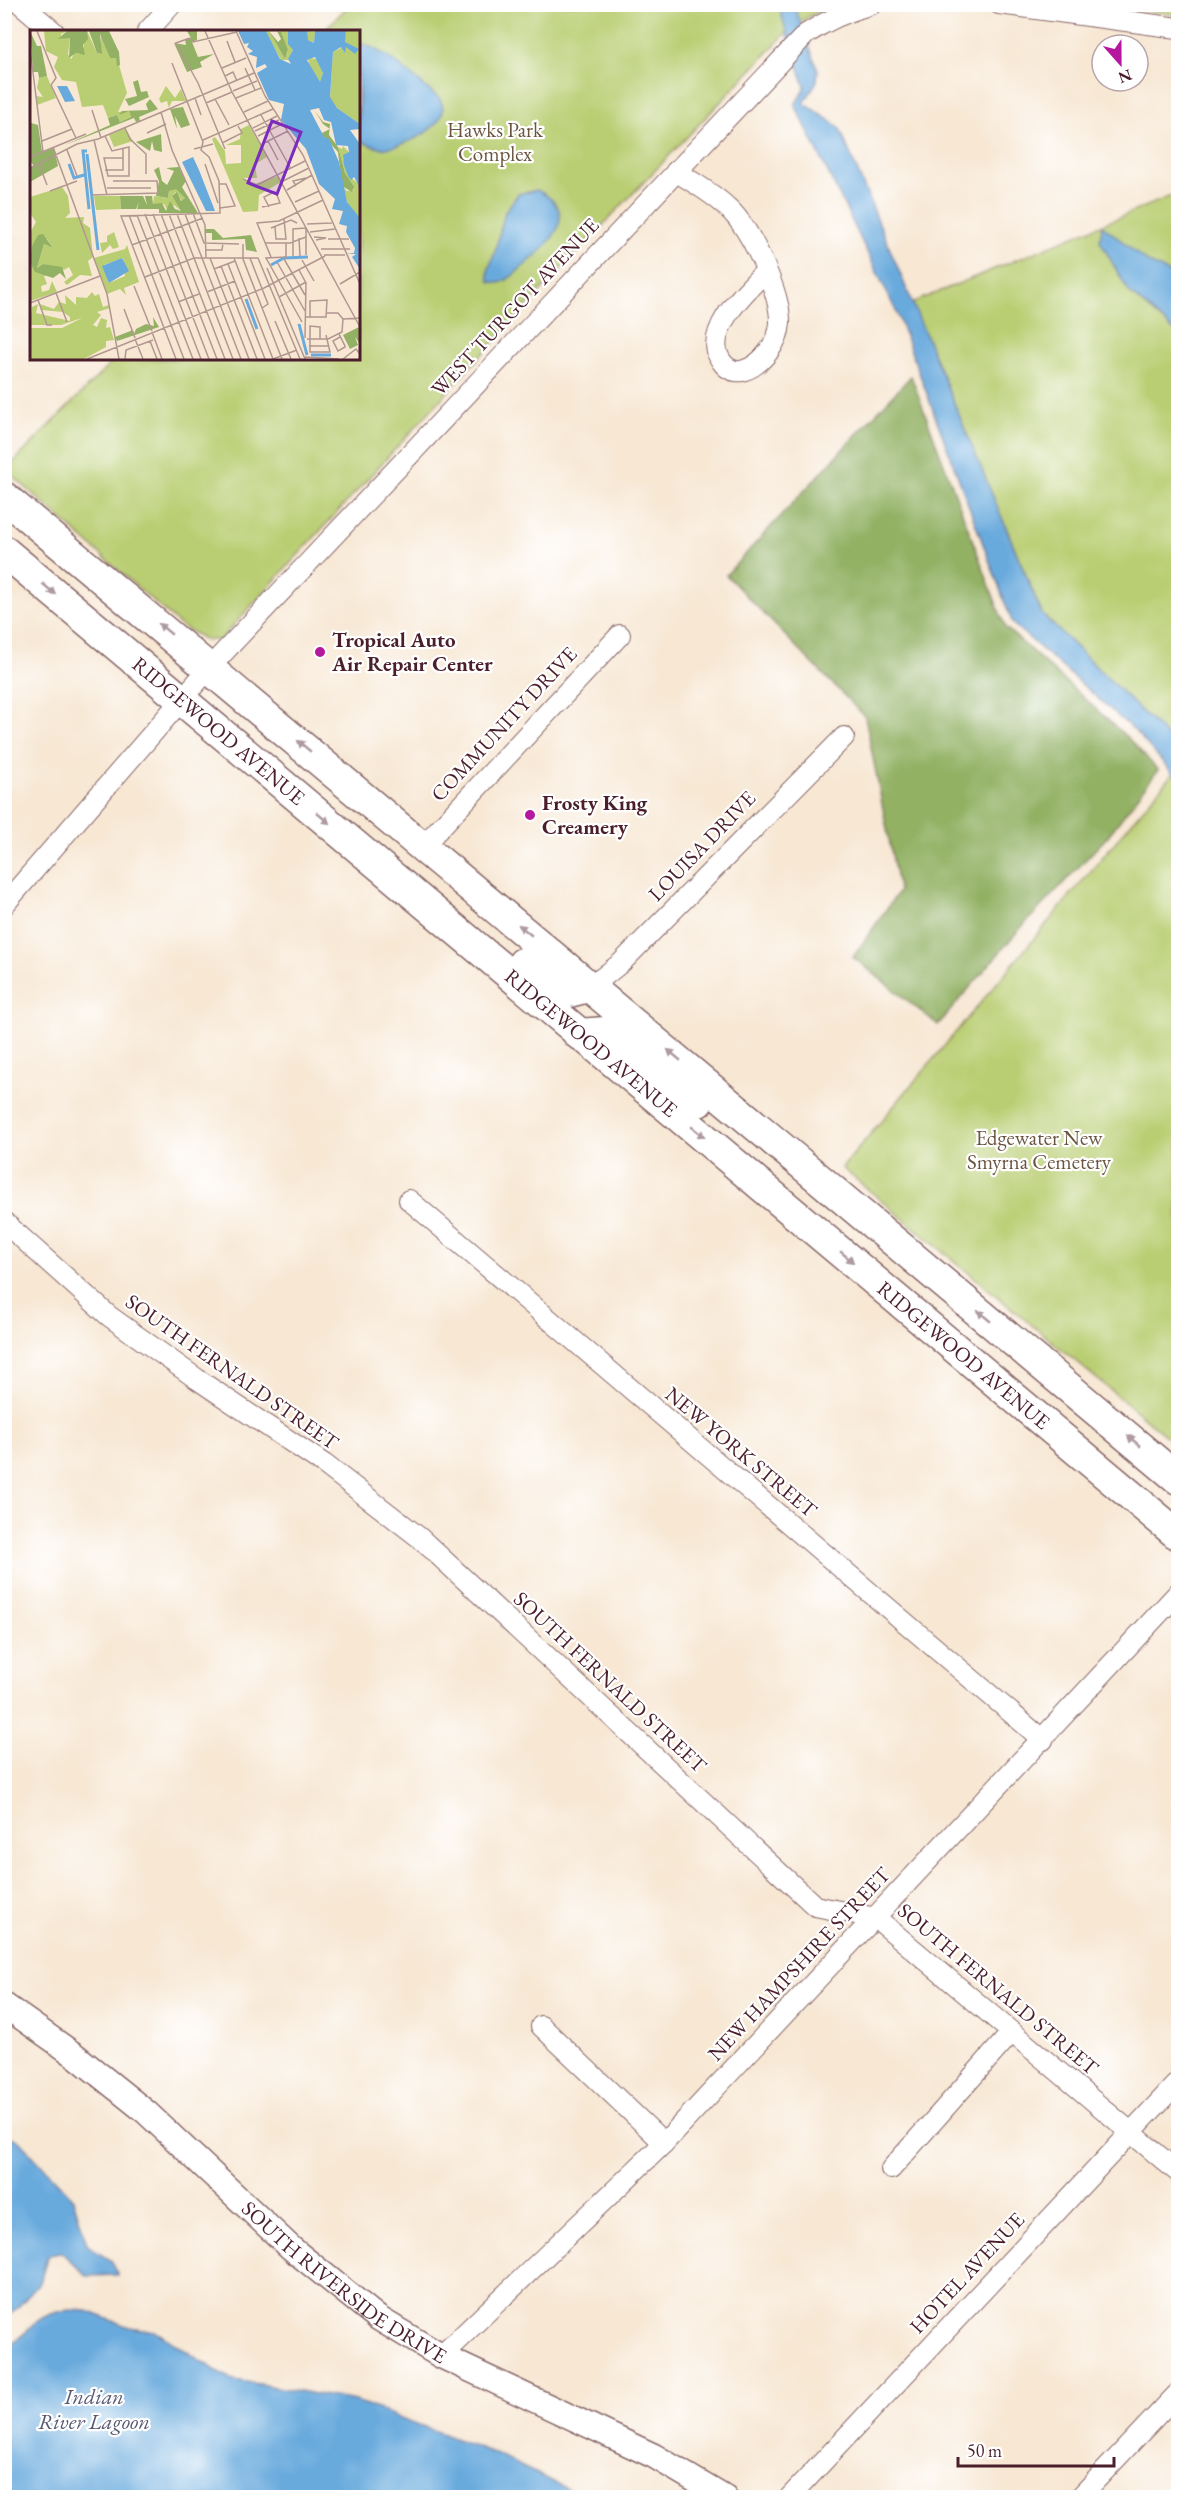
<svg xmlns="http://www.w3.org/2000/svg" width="1183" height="2502" font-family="'EB Garamond',serif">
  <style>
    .green { fill: #b9ce72; stroke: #82764e; stroke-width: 1.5 }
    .forest { fill: #92b164; stroke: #6e6848; stroke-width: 1.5 }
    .water { fill: #69aadd; stroke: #5a6484; stroke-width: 1.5 }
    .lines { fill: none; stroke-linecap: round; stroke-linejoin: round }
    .minor-casing { stroke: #876566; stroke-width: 22 }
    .tertiary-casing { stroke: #876566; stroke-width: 27 }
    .primary-casing { stroke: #876566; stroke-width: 33 }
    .minor { stroke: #fff; stroke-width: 20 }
    .tertiary { stroke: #fff; stroke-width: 24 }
    .primary { stroke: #fff; stroke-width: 30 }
    .oneway { fill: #ae9aa0 }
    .poi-dot { fill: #b5179e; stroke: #fff; stroke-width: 2 }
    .labels { text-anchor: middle; stroke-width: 4.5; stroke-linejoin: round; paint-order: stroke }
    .park-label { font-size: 21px; fill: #6b5440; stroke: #fff }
    .street-label { font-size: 21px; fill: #4a1f2b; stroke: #fff }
    .poi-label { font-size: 21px; font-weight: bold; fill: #4a1f2b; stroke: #fff; text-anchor: start }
    .water-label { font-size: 22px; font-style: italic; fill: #565772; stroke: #fff }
    .inset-river { fill: none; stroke: #69aadd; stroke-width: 3 }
    .inset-road { fill: none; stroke: #b29790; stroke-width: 1.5 }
    .view { fill: #7b2cbf; fill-opacity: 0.15; stroke: #7b2cbf; stroke-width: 3 }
    .inset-edge { fill: none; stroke: #4a1f2b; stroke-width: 3 }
  </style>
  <rect width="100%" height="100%" fill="#fff"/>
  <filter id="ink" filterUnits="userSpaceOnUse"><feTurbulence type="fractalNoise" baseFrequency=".0167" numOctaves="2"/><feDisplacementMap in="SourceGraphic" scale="12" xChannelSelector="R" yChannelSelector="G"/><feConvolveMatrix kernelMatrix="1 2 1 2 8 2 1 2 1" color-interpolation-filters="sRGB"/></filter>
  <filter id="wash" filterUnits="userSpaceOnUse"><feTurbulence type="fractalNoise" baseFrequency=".008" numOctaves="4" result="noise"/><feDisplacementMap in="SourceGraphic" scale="24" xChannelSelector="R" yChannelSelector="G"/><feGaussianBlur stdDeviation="1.35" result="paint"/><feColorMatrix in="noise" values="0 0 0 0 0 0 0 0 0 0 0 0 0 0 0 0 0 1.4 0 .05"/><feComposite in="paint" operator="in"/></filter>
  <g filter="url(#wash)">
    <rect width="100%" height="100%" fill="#f7e7d3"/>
    <g class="green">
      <polygon points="349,5 829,5 793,26 555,275 220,640 206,640 181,626 6,470 115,359 358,358 358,32 324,31"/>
      <polygon points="1099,5 1178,5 1178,15"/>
      <polygon points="1178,193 1178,742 1170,739 1042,614 912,303"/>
      <polygon points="1178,767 1178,1446 842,1168"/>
    </g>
    <polygon class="forest" points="911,376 1005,627 1129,739 1158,770 1108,836 1018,931 938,1025 853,957 899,891 865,717 726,575"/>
    <g class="water">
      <polygon points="778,5 794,5 818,70 817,81 804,103 839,127 1042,614 1170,739 1178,742 1178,779 1135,731 1013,624 896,311 795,105 805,87"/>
      <path d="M 359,43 C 384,48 418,82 439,98 C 457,123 406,146 386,148 C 377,149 367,144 359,140 Z"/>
      <path d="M 537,190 C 583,213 550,244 525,265 C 517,271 508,282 498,283 C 495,283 492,282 489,281 L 488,271 L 495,252 L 505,212 L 518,194 Z"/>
      <polygon points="1102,225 1149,263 1178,277 1178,334 1129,292 1100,241"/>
      <polygon points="5,2134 18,2140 73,2199 87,2244 96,2252 111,2260 118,2275 87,2276 61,2252 54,2253 47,2257 40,2283 5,2321"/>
      <path d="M 70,2310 L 87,2311 L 129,2327 L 155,2331 L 229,2379 L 356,2401 L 493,2453 L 585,2497 L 5,2497 L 5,2347 C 33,2334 30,2314 70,2310 Z"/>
    </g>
  </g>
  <g filter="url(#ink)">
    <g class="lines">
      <defs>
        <g id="minor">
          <polyline points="21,4 54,32"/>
          <polyline points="999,4 1178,28"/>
          <polyline points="147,32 172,4"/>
          <path d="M 676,171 C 693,183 713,193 728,208 C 750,228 781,293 780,323 C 779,343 761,366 742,371 C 734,372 727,369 722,362 C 700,333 747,290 766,271"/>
          <polyline points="423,846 620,635"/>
          <path d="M 4,905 L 210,667 L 806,34 C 827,20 848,11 872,4"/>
          <polyline points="592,986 622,962 844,737"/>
          <polyline points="409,1200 1043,1740"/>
          <polyline points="4,1222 109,1316 197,1379 324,1464 420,1538 815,1906 876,1918 1178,2172"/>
          <polyline points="541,2026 664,2143"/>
          <polyline points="891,2169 1012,2032"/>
          <polyline points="441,2356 664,2143 1178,1593"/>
          <polyline points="789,2498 1178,2082"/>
          <polyline points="1079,2498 1178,2393"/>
        </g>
        <g id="tertiary">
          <path id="s1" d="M 4,2005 L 76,2056 L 146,2112 L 291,2248 L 378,2318 L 441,2356 L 654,2456 L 725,2498"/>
        </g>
        <g id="primary">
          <polyline points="4,497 1178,1479"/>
          <path id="s2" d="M 4,551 L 1178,1535"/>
          <polyline points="523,963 549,984 569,992 592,986"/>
          <polyline points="578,1034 606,1032 625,1042 698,1102"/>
        </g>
      </defs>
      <use href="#minor" class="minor-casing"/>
      <use href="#tertiary" class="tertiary-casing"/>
      <use href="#primary" class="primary-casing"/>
      <use href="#minor" class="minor"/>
      <use href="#tertiary" class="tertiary"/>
      <use href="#primary" class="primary"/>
    </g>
    <defs><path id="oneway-solid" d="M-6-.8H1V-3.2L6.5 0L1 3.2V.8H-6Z" transform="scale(1.5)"/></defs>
    <g class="oneway">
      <use href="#oneway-solid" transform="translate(49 589) rotate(40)"/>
      <use href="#oneway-solid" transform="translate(165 629) rotate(-140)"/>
      <use href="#oneway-solid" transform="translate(304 746) rotate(-140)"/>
      <use href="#oneway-solid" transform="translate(323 818) rotate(40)"/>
      <use href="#oneway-solid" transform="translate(525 930) rotate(-140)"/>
      <use href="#oneway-solid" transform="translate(674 1055) rotate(-140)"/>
      <use href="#oneway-solid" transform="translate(698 1132) rotate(40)"/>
      <use href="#oneway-solid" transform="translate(847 1257) rotate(40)"/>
      <use href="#oneway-solid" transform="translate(984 1316) rotate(-140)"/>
      <use href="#oneway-solid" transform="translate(1134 1441) rotate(-140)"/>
    </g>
  </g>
  <g class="poi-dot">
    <circle cx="320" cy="652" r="6"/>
    <circle cx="530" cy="815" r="6"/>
  </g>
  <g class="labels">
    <g class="park-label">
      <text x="495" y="137">Hawks Park<tspan x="495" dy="24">Complex</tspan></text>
      <text x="1039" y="1145">Edgewater New<tspan x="1039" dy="24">Smyrna Cemetery</tspan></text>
    </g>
    <g class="street-label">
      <text transform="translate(515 307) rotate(-47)" y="7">WEST TURGOT AVENUE</text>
      <text transform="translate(504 724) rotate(-47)" y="7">COMMUNITY DRIVE</text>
      <text dy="7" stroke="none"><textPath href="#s2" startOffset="280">RIDGEWOOD AVENUE</textPath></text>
      <text transform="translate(702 846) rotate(-46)" y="7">LOUISA DRIVE</text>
      <text dy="7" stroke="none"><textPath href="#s2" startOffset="766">RIDGEWOOD AVENUE</textPath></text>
      <text dy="7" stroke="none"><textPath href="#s2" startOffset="1252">RIDGEWOOD AVENUE</textPath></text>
      <text transform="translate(232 1372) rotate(35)" y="7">SOUTH FERNALD STREET</text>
      <text transform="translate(741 1452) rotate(40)" y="7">NEW YORK STREET</text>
      <text transform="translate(610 1682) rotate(43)" y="7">SOUTH FERNALD STREET</text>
      <text transform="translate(799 1964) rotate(-47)" y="7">NEW HAMPSHIRE STREET</text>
      <text transform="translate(998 1989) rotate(40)" y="7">SOUTH FERNALD STREET</text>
      <text transform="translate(967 2273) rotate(-47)" y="7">HOTEL AVENUE</text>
      <text dy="7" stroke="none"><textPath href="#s1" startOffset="440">SOUTH RIVERSIDE DRIVE</textPath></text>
    </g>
    <g class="poi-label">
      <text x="332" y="647">Tropical Auto<tspan x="332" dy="24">Air Repair Center</tspan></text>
      <text x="542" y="810">Frosty King<tspan x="542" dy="24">Creamery</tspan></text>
    </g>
    <g class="water-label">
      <text x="94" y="2404">Indian<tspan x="94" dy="25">River Lagoon</tspan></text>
    </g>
  </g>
  <g transform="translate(30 30)">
    <rect width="330" height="330" fill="#f7e7d3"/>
    <path d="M 14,1 L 37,1 L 31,4 L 31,10 L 32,6 L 40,8 L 38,24 L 41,29 L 45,23 L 52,24 L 57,1 L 67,23 L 71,24 L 71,4 L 80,28 L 86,28 L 89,35 L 97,63 L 88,82 L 99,81 L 101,87 L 90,92 L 87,85 L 78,88 L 73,75 L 52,77 L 46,52 L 32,50 L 24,37 L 28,27 L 16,21 ZM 235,1 L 239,1 L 255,29 L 258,21 L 250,1 L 258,1 L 263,20 L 258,30 L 251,30 ZM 277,1 L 285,2 L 284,13 L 278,10 L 277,12 L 283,14 L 286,12 L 283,24 L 275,22 ZM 316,1 L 330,1 L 330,94 L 307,78 L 300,68 L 303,22 L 311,18 L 309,14 L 324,19 L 314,11 ZM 278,28 L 288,29 L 293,43 L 290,53 L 280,39 ZM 17,46 L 26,68 L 7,75 L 6,66 L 13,67 L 7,58 L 9,48 ZM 136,56 L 145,68 L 151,59 L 156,71 L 142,71 L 139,78 L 137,71 L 131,73 L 129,69 ZM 219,95 L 237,127 L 225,134 L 227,148 L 213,148 L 222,155 L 248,146 L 251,152 L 229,165 L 228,181 L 213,182 L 182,109 L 185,107 L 195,121 L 196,134 L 211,133 L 211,115 L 196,115 L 210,109 L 211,99 ZM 95,98 L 103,111 L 84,117 L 79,105 ZM 313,116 L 319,122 L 313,127 L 318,145 L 330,155 L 330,188 L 320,180 L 312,156 L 317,161 L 324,160 L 315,143 L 309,121 L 308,117 L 312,119 ZM 32,157 L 38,166 L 40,183 L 35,188 L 54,187 L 53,193 L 60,198 L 63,227 L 58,231 L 62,246 L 50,245 L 37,255 L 34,252 L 43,245 L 39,237 L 34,240 L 13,234 L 7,238 L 14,214 L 23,218 L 17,209 L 4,213 L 0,229 L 0,203 L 6,192 L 0,183 L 0,167 ZM 146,158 L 155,168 L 152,171 L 146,162 L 142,166 L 151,181 L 144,175 L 138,181 L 134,174 L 123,174 L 124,166 L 138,168 L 139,161 ZM 64,166 L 90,166 L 91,179 L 66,180 ZM 84,202 L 89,217 L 83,219 L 80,215 L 72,223 L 70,213 L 77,212 L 77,206 ZM 97,215 L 109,252 L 94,258 L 96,265 L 90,259 L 77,264 L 64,228 L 95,219 ZM 93,228 L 95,246 L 79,253 L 74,235 ZM 0,232 L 8,243 L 18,245 L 14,246 L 17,254 L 11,256 L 12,262 L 19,260 L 22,251 L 27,262 L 0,271 ZM 62,262 L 65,266 L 69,264 L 73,277 L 79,275 L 80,278 L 67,282 L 71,285 L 63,295 L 67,297 L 71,288 L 77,290 L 76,298 L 80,297 L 84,310 L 76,311 L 76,317 L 54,329 L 0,329 L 0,298 L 32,298 L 52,288 L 31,295 L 0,295 L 2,277 L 8,274 L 6,283 L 40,291 L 40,287 L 33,282 L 12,280 L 10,274 L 24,279 L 29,272 L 36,274 L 35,265 L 46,275 L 46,267 L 57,268 Z" fill="#b9ce72" fill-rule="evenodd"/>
    <path d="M 0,1 L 7,16 L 11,16 L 17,46 L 9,48 L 8,42 L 3,42 ZM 37,1 L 57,1 L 58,9 L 53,15 L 55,25 L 46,23 L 39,28 L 40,8 L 28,9 ZM 59,1 L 79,1 L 89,22 L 90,35 L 87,36 L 86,28 L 80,28 L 70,4 L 72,24 L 67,23 ZM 157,1 L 167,1 L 167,10 L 162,12 L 168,27 L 184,24 L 170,32 L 172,37 L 157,42 L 144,13 L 156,15 L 155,9 L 161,8 ZM 239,1 L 248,12 L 251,9 L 247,1 L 251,2 L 258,20 L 255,29 ZM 108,50 L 111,62 L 117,61 L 119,67 L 99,76 L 95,69 L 107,66 L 103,52 ZM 120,69 L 128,79 L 109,87 L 110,91 L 106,92 L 104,88 L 35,115 L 80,95 L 78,88 L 87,85 L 90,92 L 101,87 L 99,81 L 89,85 L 92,81 L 118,80 L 116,74 ZM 153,77 L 160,95 L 151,98 L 145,86 L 147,99 L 140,79 ZM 277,79 L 292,103 L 300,99 L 293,94 L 285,81 L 293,92 L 300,94 L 299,105 L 308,117 L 315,143 L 324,157 L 322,162 L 312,156 L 308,122 L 293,106 ZM 1,93 L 8,95 L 12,122 L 24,118 L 28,136 L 0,152 L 0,138 L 4,136 L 0,131 ZM 131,104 L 132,122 L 124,120 L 122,111 L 120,121 L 106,112 ZM 129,137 L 132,151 L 137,155 L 144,141 L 136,138 L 149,137 L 156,151 L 152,157 L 168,183 L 129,183 L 129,179 L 107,179 L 109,172 L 106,179 L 91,179 L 90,166 L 113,166 L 117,175 L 115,166 L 122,166 L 123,174 L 132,173 L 136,181 L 140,171 L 145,179 L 151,181 L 142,166 L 147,162 L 151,171 L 155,168 L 146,159 L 139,161 L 138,168 L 126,166 L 129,151 L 124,140 ZM 175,199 L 184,199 L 193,208 L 221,205 L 227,222 L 216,220 L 215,209 L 182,210 L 182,203 L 175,203 ZM 13,204 L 23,218 L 14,214 L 7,238 L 13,234 L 32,237 L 36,249 L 30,243 L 23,248 L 5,242 L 0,232 L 2,216 L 8,205 ZM 123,287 L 129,297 L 87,311 L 85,307 L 103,300 L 104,304 L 106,299 L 116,294 L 124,296 ZM 329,297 L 330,314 L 325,307 L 328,315 L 320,319 L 313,305 Z" fill="#92b164"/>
    <path d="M 208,1 L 236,1 L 250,29 L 261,34 L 258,29 L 263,20 L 258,14 L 258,1 L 277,1 L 278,10 L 284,13 L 285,1 L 316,1 L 315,12 L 329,19 L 325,24 L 316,17 L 315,23 L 311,17 L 303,22 L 300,67 L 307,78 L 330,94 L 330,99 L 320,100 L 330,114 L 330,158 L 324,147 L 321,150 L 318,146 L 314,135 L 313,125 L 319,122 L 318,116 L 306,115 L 301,92 L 294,90 L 289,78 L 280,80 L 294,107 L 299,109 L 309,132 L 317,172 L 330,188 L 330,239 L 322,227 L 326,224 L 316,224 L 324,223 L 325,218 L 316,202 L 317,196 L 309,194 L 313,181 L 302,179 L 305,169 L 289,154 L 276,119 L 251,90 L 254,74 L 239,70 L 227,43 L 237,37 L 235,34 L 226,38 L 227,27 L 218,24 L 223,21 L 217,17 L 219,13 L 214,14 ZM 285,27 L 293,43 L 290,52 L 277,30 ZM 27,56 L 37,56 L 45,71 L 35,72 ZM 163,127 L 169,140 L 185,181 L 176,181 L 152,132 ZM 92,228 L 99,241 L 79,253 L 72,236 Z" fill="#69aadd" fill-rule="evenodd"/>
    <path class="inset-river" d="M 57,121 L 53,121 L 59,179M 57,124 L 68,220M 39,134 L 44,148 L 54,145M 241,235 L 254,228 L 278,227M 216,269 L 227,299M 269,294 L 277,325M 281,325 L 301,325"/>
    <path class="inset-road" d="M 7,1 L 26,48 L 21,55 L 46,108M 175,1 L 202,62 L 330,297M 206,1 L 235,66 L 273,125 L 330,254M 160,8 L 146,13 L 168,53 L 195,119M 160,8 L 163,12 L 207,2M 197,11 L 205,32M 0,19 L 13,122M 142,33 L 173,112 L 171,120 L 179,127 L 189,151 L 190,183 L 91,186 L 146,329M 192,38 L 216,28M 215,38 L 225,60M 195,46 L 203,42 L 207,51M 203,61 L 227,51M 165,68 L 171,85M 206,68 L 231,58M 185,69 L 199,95M 176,73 L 202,62M 62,80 L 71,108M 131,82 L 142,120 L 175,195 L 176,228M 214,82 L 238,71M 231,85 L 261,139M 95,98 L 100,109 L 116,124 L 116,144M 223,98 L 247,86M 225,101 L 249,90M 117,103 L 136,94M 75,106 L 82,121 L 99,117 L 99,146 L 78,146 L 74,128 L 93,128M 228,106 L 252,94M 64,110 L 77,165M 173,110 L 243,79M 12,111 L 42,99M 238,111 L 248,130M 192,113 L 212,103 L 208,96M 232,114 L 258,101M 23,117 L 77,264 L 89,329M 164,119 L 183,114M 37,120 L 47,146M 0,127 L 56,104M 9,134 L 17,155M 175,134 L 188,173M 0,138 L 47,114 L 68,109 L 224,43M 75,140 L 93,140 L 93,118M 213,149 L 227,155 L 275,131M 253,151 L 279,138M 189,154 L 196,154 L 205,176 L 190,178M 266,156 L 263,151 L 276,148M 77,158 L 121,158M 257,160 L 282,145M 20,161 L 47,151M 62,165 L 128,163 L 127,151 L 83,151M 265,172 L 289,161M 232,177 L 250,173 L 247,165M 239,177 L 234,167 L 244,162 L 247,165M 163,183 L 174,213 L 209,214M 115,184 L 171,329M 123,184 L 179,329M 131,184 L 187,329M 139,184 L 195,329M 147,184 L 203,329M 155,184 L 211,329M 99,185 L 154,329M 107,185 L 163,329M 277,194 L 302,193M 245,197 L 246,209 L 256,209 L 254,189M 241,198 L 261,190 L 267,193M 276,199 L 276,225M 280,202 L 305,199M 284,207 L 296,208 L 286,210M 269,208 L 270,226M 298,209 L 319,209M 236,213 L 260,213 L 276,207M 256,213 L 256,227 L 236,228 L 272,292M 213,214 L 213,229 L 252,329M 102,215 L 173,188M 291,219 L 320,219M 176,220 L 192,220 L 193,213M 294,225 L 315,225M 263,226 L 263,199 L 276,198M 241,227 L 227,193 L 249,191 L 293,170M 180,228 L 219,329M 204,228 L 243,329M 220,228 L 238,274 L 232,278M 254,229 L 275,265M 272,230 L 284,251M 247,232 L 275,281M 198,234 L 235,329M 191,236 L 227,329M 237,238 L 275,329M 184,239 L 205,231M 269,240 L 276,253 L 275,308M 115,247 L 164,228 L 228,228 L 270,329M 310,254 L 330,242M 104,256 L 122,301M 177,262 L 205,251M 26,263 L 37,292M 249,267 L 276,252M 8,270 L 17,295 L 22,295M 148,272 L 169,264M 0,273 L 70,246M 94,279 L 105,308M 297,283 L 308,283 L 313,289M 276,287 L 296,287 L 297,270 L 280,271 L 280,287M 245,291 L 261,329M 122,302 L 132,329M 309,304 L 315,316 L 315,317 L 308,321 L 303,311 L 310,307M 105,309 L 113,329M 277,309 L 298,309 L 312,302 L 313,289 L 330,288M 290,309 L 290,297 L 280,296 L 280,322 L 300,322 L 296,305M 120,311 L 127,329M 279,316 L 298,316M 275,327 L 309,329M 57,329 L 234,258 L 295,226M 95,329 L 96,320 L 123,310M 243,329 L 267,320M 313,329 L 326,319 L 330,324"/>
    <path class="view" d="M 242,91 L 271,102 L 247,164 L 218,153 Z"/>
    <rect width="330" height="330" class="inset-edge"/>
  </g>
  <rect width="1183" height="2502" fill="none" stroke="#fff" stroke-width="24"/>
  <g transform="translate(1120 63) rotate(159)"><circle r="28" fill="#ffffff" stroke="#b7a5aa" stroke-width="1.5"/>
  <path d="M0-4.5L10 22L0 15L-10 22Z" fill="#b5179e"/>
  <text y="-9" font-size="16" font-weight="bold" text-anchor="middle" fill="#4a1f2b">N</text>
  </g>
  <path d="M958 2457v9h156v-9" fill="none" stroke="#4a1f2b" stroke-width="3"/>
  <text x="967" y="2457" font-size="18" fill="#4a1f2b" stroke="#ffffff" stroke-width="4.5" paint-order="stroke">50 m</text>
</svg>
